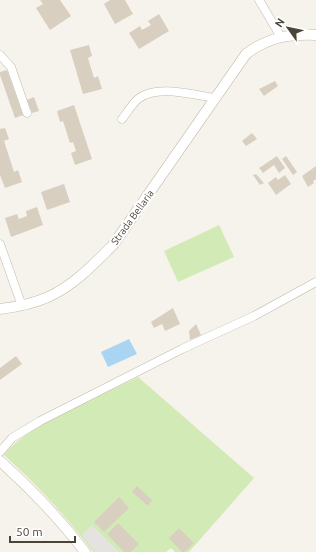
<svg xmlns="http://www.w3.org/2000/svg" width="316" height="552" font-family="Ubuntu,sans-serif">
  <style>
    .green { fill: #d2eab5 }
    .parking { fill: #e5e3e0 }
    .water { fill: #a9d4f2 }
    .building { fill: #d8cfc1 }
    .lines { fill: none; stroke-linecap: round; stroke-linejoin: round }
    .minor-casing { stroke: #c2bbae; stroke-width: 9 }
    .tertiary-casing { stroke: #c2bbae; stroke-width: 11 }
    .minor { stroke: #fff; stroke-width: 8 }
    .tertiary { stroke: #fff; stroke-width: 10 }
    .labels { text-anchor: middle; stroke-width: 4; stroke-linejoin: round; paint-order: stroke }
    .street-label { font-size: 10px; fill: #4b4439; stroke: #fff }
  </style>
  <rect width="100%" height="100%" fill="#f6f3ec"/>
  <g class="green">
    <polygon points="219,225 234,257 178,282 164,251"/>
    <path d="M 138,377 L 254,478 L 189,552 L 175,552 L 171,548 L 166,552 L 93,552 C 67,517 36,484 4,455 C 30,422 100,396 138,377 Z"/>
  </g>
  <polygon class="parking" points="92,525 119,552 95,552 82,535"/>
  <polygon class="water" points="129,339 137,354 108,367 101,352"/>
  <g class="building">
    <polygon points="40,0 60,0 71,16 50,30 36,8 43,4"/>
    <polygon points="110,0 125,0 133,14 115,24 104,4"/>
    <polygon points="159,14 169,31 139,49 129,33 140,26 142,30 151,25 148,21"/>
    <polygon points="89,45 92,56 88,58 94,78 98,76 102,89 83,94 70,50"/>
    <polygon points="7,70 23,115 15,118 0,75 0,72"/>
    <polygon points="275,81 278,86 264,96 259,89"/>
    <polygon points="34,97 39,111 32,113 27,100"/>
    <polygon points="74,105 92,159 75,165 71,153 76,151 73,142 70,143 63,121 60,122 57,111"/>
    <polygon points="5,128 9,139 4,141 14,172 18,170 22,182 5,188 0,175 0,129"/>
    <polygon points="252,133 257,139 246,146 242,141"/>
    <polygon points="277,156 285,168 279,173 274,165 263,173 259,168"/>
    <polygon points="286,156 297,172 293,175 282,159"/>
    <polygon points="316,166 316,179 313,181 314,183 308,187 302,176"/>
    <polygon points="256,174 264,183 260,185 253,175"/>
    <polygon points="285,175 291,184 276,195 268,183 276,177 278,180"/>
    <polygon points="64,184 70,202 47,210 41,192"/>
    <polygon points="37,207 43,225 11,237 5,218 17,214 19,219 27,216 26,211"/>
    <polygon points="173,308 180,324 165,331 162,324 154,328 151,322"/>
    <polygon points="196,324 201,335 190,340 189,331"/>
    <polygon points="16,356 22,364 0,380 0,368"/>
    <polygon points="137,486 152,500 148,506 132,492"/>
    <polygon points="119,497 129,508 104,532 94,522"/>
    <polygon points="118,523 139,544 131,552 124,552 107,534"/>
    <polygon points="179,528 194,543 185,552 182,552 169,538"/>
  </g>
  <g class="lines">
    <defs>
      <g id="minor">
        <polyline points="259,0 281,37"/>
        <polyline points="0,55 11,67 27,113"/>
        <path d="M 122,119 C 127,113 132,104 138,99 C 156,84 193,95 215,98"/>
        <polyline points="0,244 22,306"/>
        <polyline points="0,452 12,438 40,421 182,349 254,316 316,282"/>
      </g>
      <g id="tertiary">
        <path d="M 0,309 C 16,307 33,304 48,297 C 73,286 94,264 113,245 L 246,54 C 269,37 288,34 316,35"/>
        <path d="M 0,461 C 31,489 60,519 85,552"/>
      </g>
    </defs>
    <use href="#minor" class="minor-casing"/>
    <use href="#tertiary" class="tertiary-casing"/>
    <use href="#minor" class="minor"/>
    <use href="#tertiary" class="tertiary"/>
  </g>
  <g class="labels">
    <g class="street-label">
      <text transform="translate(132 217) rotate(-54)" y="4">Strada Bellaria</text>
    </g>
  </g>
  <g transform="translate(288 28) rotate(303)" stroke="#ffffff" stroke-width="3" paint-order="stroke">
  <path d="M0-3L7 15L0 10L-7 15Z" fill="#4b4439"/>
  <text y="-6" font-size="11" font-weight="bold" text-anchor="middle" fill="#4b4439">N</text>
  </g>
  <path d="M10 536v6h65v-6" fill="none" stroke="#4b4439" stroke-width="2"/>
  <text x="16" y="536" font-size="12" fill="#4b4439" stroke="#ffffff" stroke-width="3" paint-order="stroke">50 m</text>
</svg>
